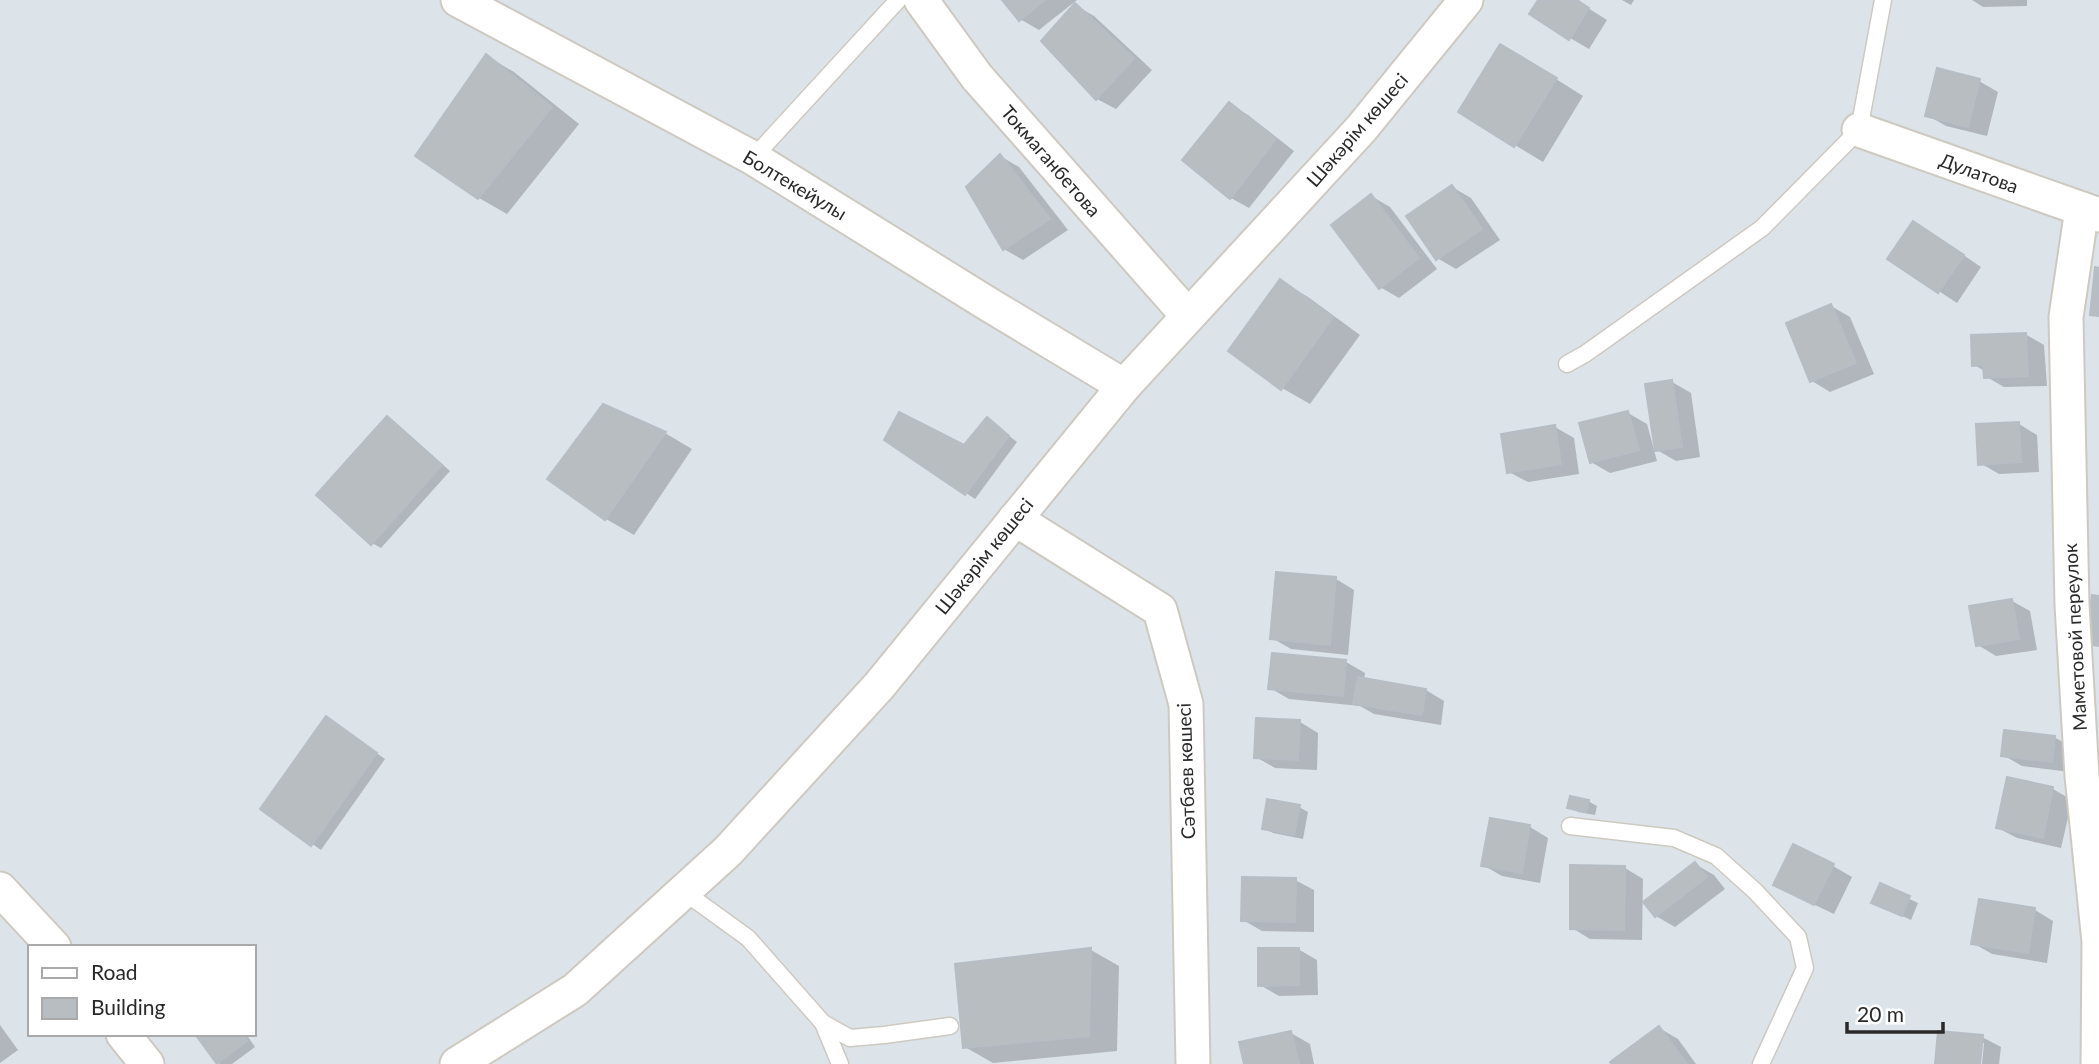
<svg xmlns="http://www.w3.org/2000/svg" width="2099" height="1064" font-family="Lato,sans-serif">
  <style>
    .shadow { fill: #0003 }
    .building { fill: #b8bdc2; stroke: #b6bdc5; stroke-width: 2 }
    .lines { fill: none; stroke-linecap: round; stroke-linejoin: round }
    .service-casing { stroke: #cec9c0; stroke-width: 19 }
    .minor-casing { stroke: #cec9c0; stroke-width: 37 }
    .service { stroke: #fff; stroke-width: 16 }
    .minor { stroke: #fff; stroke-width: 33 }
    .labels { text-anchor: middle; stroke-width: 7; stroke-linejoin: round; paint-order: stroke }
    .street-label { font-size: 19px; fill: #292929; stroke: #fff }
  </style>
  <rect width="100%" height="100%" fill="#dce4ea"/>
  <g class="shadow">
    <polygon points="1004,0 1077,0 1039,30 1020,19"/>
    <polygon points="1540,0 1575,0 1607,20 1589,49 1570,38"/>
    <polygon points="1622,0 1634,0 1631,5"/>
    <polygon points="1972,0 2027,0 2027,6 1983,7"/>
    <polygon points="1075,5 1094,16 1152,70 1116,109 1097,99"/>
    <polygon points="487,56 514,72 579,124 507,214 479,198"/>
    <polygon points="1529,62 1583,96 1543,162 1460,112"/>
    <polygon points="1979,81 1998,92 1987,136 1946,126 1927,115"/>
    <polygon points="1229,104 1248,115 1294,151 1249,208 1231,198"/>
    <polygon points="1000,156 1019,167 1068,230 1023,260 1004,249"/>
    <polygon points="1452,187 1471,198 1500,240 1456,269 1437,258"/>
    <polygon points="1371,196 1390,207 1437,269 1399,298 1380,287"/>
    <polygon points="1932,234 1981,267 1957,303 1890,259"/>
    <polygon points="1280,281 1308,297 1360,335 1310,404 1282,388"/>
    <polygon points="1831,306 1850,317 1874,374 1830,392 1812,381"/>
    <polygon points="2025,334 2044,345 2047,386 2004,387 1985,376 1985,371 1974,365"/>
    <polygon points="1672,382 1691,393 1700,457 1676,461 1657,450"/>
    <polygon points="1628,413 1647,424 1657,461 1610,473 1591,462"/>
    <polygon points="387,418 396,423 450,471 381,548 372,543"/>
    <polygon points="987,419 1017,442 975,499 886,439 965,448"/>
    <polygon points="2019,424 2037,435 2039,472 1999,474 1980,463"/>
    <polygon points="1555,427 1574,438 1579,474 1528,482 1509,472"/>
    <polygon points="665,433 692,449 634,535 606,519 549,479"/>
    <polygon points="1336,579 1354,590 1348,655 1291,649 1272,638"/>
    <polygon points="2012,601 2030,611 2037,650 1996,656 1978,645"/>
    <polygon points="1273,655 1346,662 1365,673 1364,680 1426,690 1444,701 1441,725 1374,714 1360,706 1289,699 1270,688"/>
    <polygon points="1300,722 1318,733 1317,770 1275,768 1256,757"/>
    <polygon points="335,724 385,759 321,850 262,809"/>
    <polygon points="2054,737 2073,748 2070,772 2022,766 2003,755"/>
    <polygon points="2008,779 2053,789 2072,800 2061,848 2017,838 1998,828"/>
    <polygon points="1588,801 1597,806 1595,815 1578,812 1569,807"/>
    <polygon points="1299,807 1308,812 1303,839 1273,833 1264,828"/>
    <polygon points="1530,827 1548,838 1540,883 1502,876 1483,865"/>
    <polygon points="1695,864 1714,875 1725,889 1675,927 1656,916"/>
    <polygon points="1833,866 1852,877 1834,914 1794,895"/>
    <polygon points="1625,868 1643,879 1642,940 1590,939 1572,928"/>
    <polygon points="1295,880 1314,890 1314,932 1262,931 1243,920"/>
    <polygon points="1880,885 1918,903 1911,920 1882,907"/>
    <polygon points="2035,910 2053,921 2047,963 1992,954 1973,943"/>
    <polygon points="1298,949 1317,960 1318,995 1279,996 1260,985"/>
    <polygon points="1091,950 1119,966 1117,1051 993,1063 965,1047"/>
    <polygon points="0,1025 18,1050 0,1063"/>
    <polygon points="1659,1028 1678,1039 1696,1064 1614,1064"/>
    <polygon points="1291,1033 1310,1044 1314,1064 1246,1064"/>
    <polygon points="197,1034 246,1034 255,1047 232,1064 220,1064"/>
    <polygon points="1982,1037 2001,1047 1999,1064 1982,1064 1984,1043 1980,1043 1978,1064 1937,1064"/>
  </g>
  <g class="building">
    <polygon points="1002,0 1045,0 1019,21"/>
    <polygon points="1538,0 1577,0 1589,8 1569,40 1529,14"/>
    <polygon points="1075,3 1134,58 1096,100 1041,41"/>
    <polygon points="1500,44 1557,78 1514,147 1458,112"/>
    <polygon points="486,54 552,107 478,199 415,156"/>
    <polygon points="1937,68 1980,79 1968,127 1925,116"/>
    <polygon points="1229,102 1276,139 1230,199 1182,160"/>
    <polygon points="1000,154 1050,219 1003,250 966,187"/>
    <polygon points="1452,185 1482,229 1436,260 1406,216"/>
    <polygon points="1371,194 1419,258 1379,289 1331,225"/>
    <polygon points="1913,221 1964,255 1938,293 1887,259"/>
    <polygon points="2095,267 2099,268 2099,316 2090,315"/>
    <polygon points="1280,279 1333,317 1281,390 1228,351"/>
    <polygon points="1831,304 1856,363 1810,382 1786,323"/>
    <polygon points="2026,333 2028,376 1984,378 1983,365 1972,366 1971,335"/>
    <polygon points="1672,380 1682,447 1655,451 1645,384"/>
    <polygon points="603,404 666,432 605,520 547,479"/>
    <polygon points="1628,411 1639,450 1590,463 1579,423"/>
    <polygon points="899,412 964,445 987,417 1009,436 965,495 884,440"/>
    <polygon points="387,416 442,465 371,545 316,495"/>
    <polygon points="2019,422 2021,462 1978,465 1976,424"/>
    <polygon points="1555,425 1561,464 1507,473 1501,434"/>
    <polygon points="1276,572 1336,577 1330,645 1270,639"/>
    <polygon points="2092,595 2099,596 2099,646 2085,644"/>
    <polygon points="2012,599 2019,639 1976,646 1969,606"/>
    <polygon points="1272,653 1346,660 1343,696 1268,689"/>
    <polygon points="1358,677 1426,689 1422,715 1353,704"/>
    <polygon points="326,716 377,753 311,846 260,809"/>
    <polygon points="1256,718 1300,720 1298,760 1254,758"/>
    <polygon points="2004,730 2055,736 2052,762 2001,756"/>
    <polygon points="2007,777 2053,787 2043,838 1996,828"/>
    <polygon points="1570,796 1589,800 1586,812 1567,808"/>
    <polygon points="1267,799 1300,805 1294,835 1262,829"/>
    <polygon points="1490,818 1530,825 1522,873 1481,866"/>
    <polygon points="1793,844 1834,864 1814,905 1773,885"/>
    <polygon points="1695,862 1707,877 1655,917 1643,902"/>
    <polygon points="1570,865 1625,866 1624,930 1570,929"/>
    <polygon points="1242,877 1296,878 1295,922 1241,921"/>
    <polygon points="1880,883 1910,896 1902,916 1871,903"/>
    <polygon points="1979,899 2035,908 2028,953 1971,944"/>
    <polygon points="1091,948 1089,1036 963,1048 955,964"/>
    <polygon points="1258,948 1299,948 1299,985 1258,986"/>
    <polygon points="1659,1026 1687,1064 1612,1064 1610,1062"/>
    <polygon points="1291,1031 1299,1064 1244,1064 1239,1042"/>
    <polygon points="1938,1031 1983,1035 1980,1064 1935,1064"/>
    <polygon points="195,1034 242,1034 247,1041 217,1064"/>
  </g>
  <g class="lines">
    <defs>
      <g id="service">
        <polyline points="753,158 898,0"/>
        <polyline points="1567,364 1585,354 1762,228 1859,130 1883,0"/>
        <polyline points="1570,826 1674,838 1716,856 1755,891 1798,937 1805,968 1761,1064"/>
        <polyline points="683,891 748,938 823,1023 850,1038 884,1035 950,1026"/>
        <polyline points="823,1023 840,1064"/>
      </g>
      <g id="minor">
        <polyline points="458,0 753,158 988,304 1124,386"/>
        <polyline points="921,0 977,77 1188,316"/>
        <polyline points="1859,130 2099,215"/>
        <polyline points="2082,209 2066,317 2072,605 2082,776 2099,942 2098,1064"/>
        <polyline points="1015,519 1160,610 1186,704 1193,1064"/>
        <polyline points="0,889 54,947"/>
        <polyline points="123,1034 147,1064"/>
        <polyline points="457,1064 575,990 728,851 879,686 1124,386 1361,129 1466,0"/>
      </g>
    </defs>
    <use href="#service" class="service-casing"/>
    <use href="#minor" class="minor-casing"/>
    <use href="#service" class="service"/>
    <use href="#minor" class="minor"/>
  </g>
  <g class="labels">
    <g class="street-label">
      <text transform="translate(1357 130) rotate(-49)" y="7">Шәкәрім көшесі</text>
      <text transform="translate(1051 161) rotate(49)" y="7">Токмаганбетова</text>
      <text transform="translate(1979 173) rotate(20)" y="7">Дулатова</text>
      <text transform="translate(795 185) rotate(31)" y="7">Болтекейулы</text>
      <text transform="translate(984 556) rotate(-51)" y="7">Шәкәрім көшесі</text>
      <text transform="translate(2075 637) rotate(-93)" y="7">Маметовой переулок</text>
      <text transform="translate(1186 771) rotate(-92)" y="7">Сәтбаев көшесі</text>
    </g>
  </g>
  <rect x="28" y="945" width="228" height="91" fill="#ffffff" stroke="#a9a9a9" stroke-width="2"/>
  <rect x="42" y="968" width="35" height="10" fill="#ffffff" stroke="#a9a9a9" stroke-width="2"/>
  <text x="91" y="980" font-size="21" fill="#292929">Road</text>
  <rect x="42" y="998" width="35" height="21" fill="#b8bdc2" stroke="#a9a9a9" stroke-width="2"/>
  <text x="91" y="1015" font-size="21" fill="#292929">Building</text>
  <path d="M1847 1022v10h96v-10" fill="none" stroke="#292929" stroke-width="3.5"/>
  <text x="1857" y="1022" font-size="21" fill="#292929" stroke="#ffffff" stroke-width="5" paint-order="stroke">20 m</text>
</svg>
